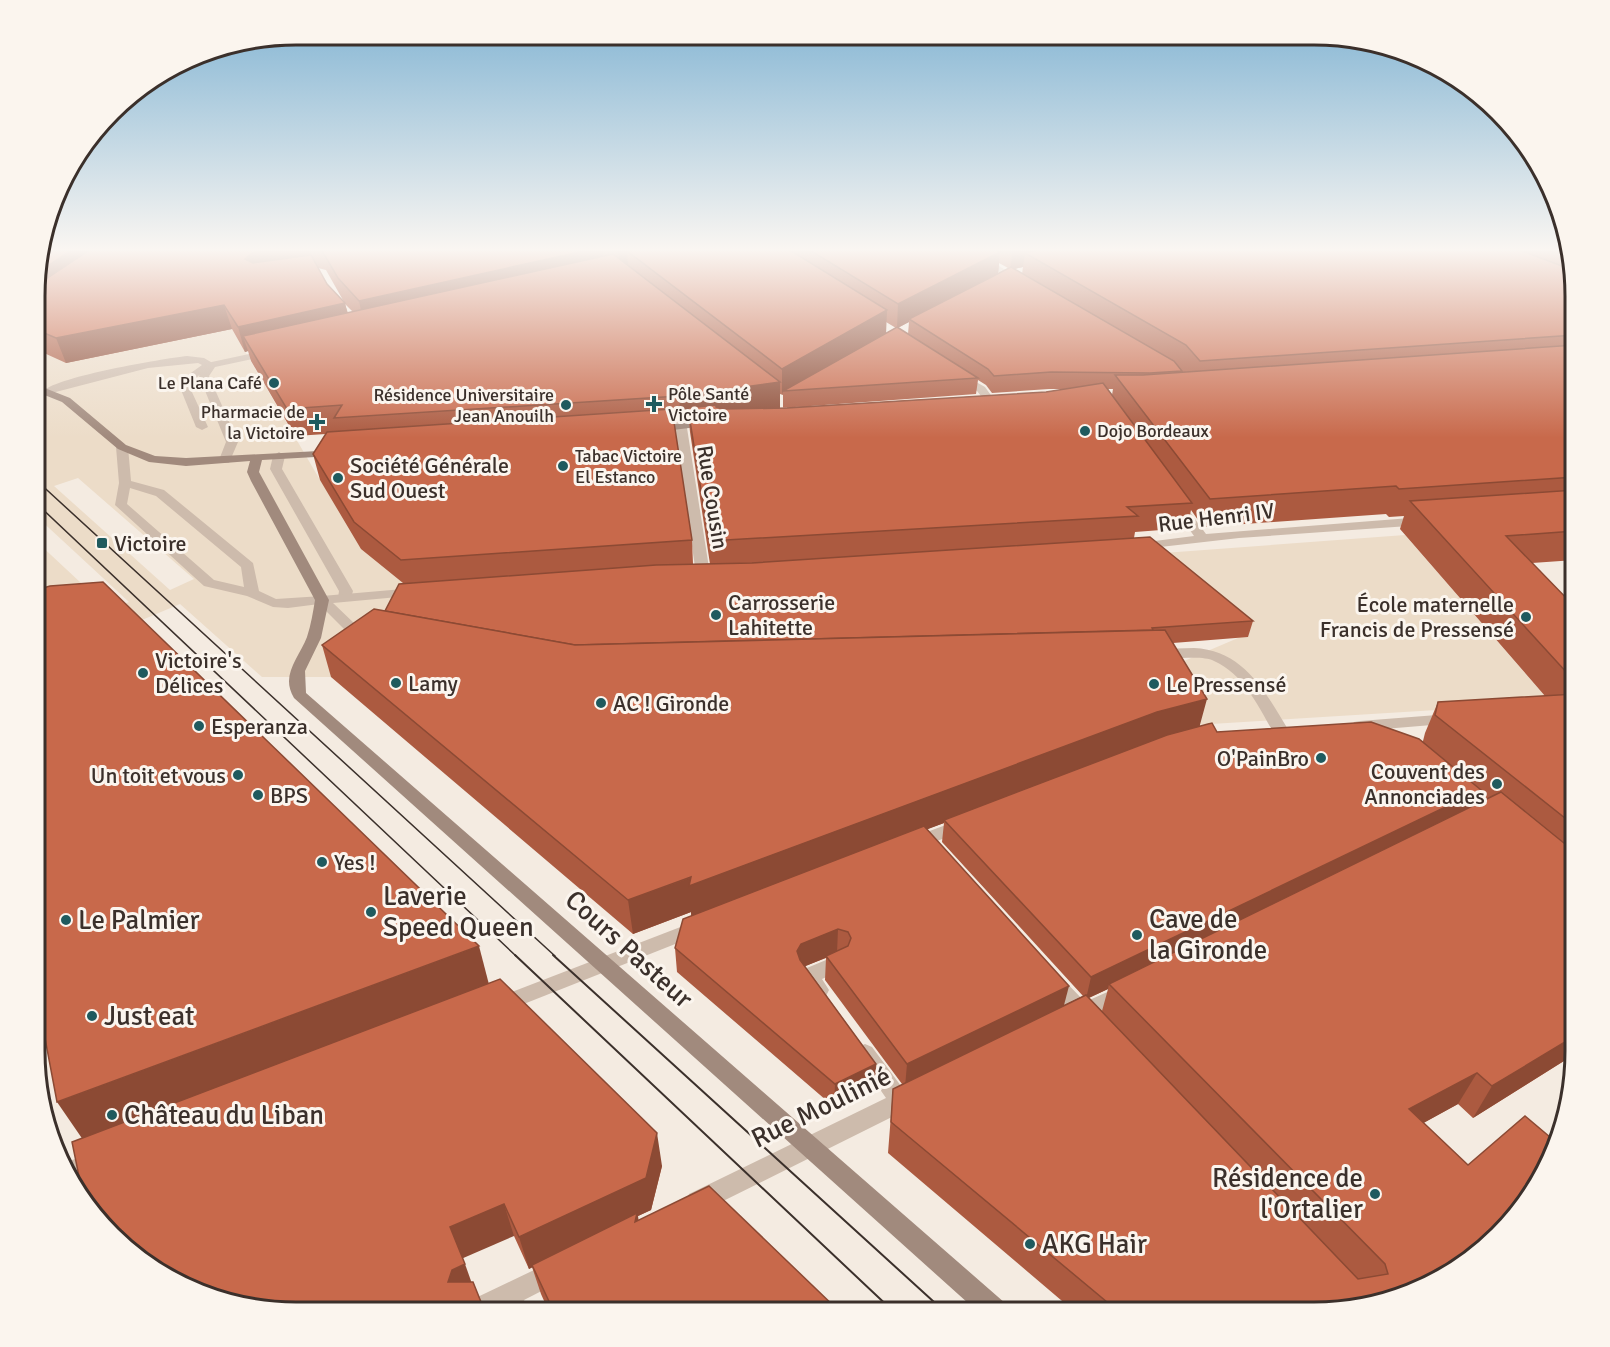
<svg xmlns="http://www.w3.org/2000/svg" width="1610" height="1347" font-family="Signika,sans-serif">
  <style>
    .plaza { fill: #ecdcc8; fill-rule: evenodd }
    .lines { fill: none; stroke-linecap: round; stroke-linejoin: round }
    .lane { fill: #cdbbac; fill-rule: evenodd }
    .street { fill: #cdbbac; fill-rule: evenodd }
    .secondary { fill: #a18a7d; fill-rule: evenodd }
    .tram-far1 { stroke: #3b302b; stroke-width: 1.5 }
    .tram { stroke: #3b302b; stroke-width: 2 }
    .wall { fill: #ac5a40; fill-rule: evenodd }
    .shaded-wall { fill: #8c4a34 }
    .building { fill: #c8694b; stroke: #8c4a34; stroke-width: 1.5 }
    .poi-dot { fill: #1f5a5e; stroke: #fbf5ee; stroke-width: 2 }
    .labels { text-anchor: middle; stroke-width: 6; stroke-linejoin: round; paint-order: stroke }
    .far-poi-label { font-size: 18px; fill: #3b302b; stroke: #fbf5ee; text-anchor: end }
    .poi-label { font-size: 22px; fill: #3b302b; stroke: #fbf5ee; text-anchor: start }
    .street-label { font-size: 22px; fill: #3b302b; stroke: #fbf5ee }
    .near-poi-label { font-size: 27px; fill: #3b302b; stroke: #fbf5ee; text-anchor: start }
    .near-street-label { font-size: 27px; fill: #3b302b; stroke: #fbf5ee }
    .rim { fill: none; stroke: #3b302b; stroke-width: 3 }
  </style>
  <rect width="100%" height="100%" fill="#f4ebe1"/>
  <g class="plaza">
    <path d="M 232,329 L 320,480 L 403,583 L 398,610 L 332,677 L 262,677 L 180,604 L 123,628 L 36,643 L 36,541 L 110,610 L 129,602 L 36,516 L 37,352 L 47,354 ZM 78,478 L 194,579 L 170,590 L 54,486 Z"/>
    <polygon points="1405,535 1551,703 1195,725 1163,670 1238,638 1241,632 1150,554"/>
  </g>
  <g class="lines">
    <g class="lane">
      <path d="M 187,356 L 204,358 L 216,365 L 198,376 L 191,390 L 208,427 L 202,430 L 196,427 L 181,390 L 188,375 L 202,365 L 198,363 L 148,368 L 48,394 L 43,391 C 60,376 161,359 187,356 Z"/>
      <path d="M 122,444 L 128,447 L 131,481 L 164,490 L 253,563 L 259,591 L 276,599 L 322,596 L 327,597 L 329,600 L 327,603 L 288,608 L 273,607 L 247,596 L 204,586 L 115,505 L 119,483 L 116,447 ZM 130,488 L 156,496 L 241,567 L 244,587 L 214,580 L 127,504 Z"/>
      <polygon points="279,452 285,456 282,469 353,591 350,601 340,601 338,598 339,591 270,469 273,456"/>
    </g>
    <g class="street">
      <polygon points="961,249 971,249 1024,281 1016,283"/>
      <polygon points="267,350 271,351 271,355 215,367 209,376 238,442 229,463 221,463 219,460 226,442 199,376 207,363"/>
      <polygon points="960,373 985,387 993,398 992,400 984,400 977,391 956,378 955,376"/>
      <polygon points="681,425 687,428 710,574 703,578 696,574 675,428"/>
      <polygon points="1177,499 1181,500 1206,534 1423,517 1429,521 1423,525 1239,538 1134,550 1132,547 1139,543 1194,536 1171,503"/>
      <polygon points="415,588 422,592 420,595 333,603 357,626 372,629 374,632 367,636 347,632 315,600 322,596"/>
      <path d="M 1194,648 C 1244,650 1266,693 1289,731 L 1287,735 L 1275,735 C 1259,708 1244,674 1214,661 C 1198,653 1160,664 1152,654 L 1159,649 Z"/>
      <polygon points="1450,714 1456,715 1458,719 1456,723 1360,731 1354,730 1352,726 1354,722 1360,721"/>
      <polygon points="962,819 968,821 971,825 968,829 914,850 908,849 905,844 908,839"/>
      <polygon points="696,921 703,923 705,928 703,933 501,1013 494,1011 491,1005 494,999"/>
      <path d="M 838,955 L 845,957 L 848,963 L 845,969 L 822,979 L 829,990 L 826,996 C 812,1001 805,988 799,976 L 802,970 Z"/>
      <path d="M 1052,973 L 1059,975 L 1085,1002 L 1123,985 L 1130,987 L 1133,993 L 1130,999 L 1095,1016 L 1092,1022 L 1085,1025 L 1073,1020 C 1066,1005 1050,996 1042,981 L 1045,975 Z"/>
      <polygon points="865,1044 872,1047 904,1090 910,1087 918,1090 921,1097 918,1104 705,1210 697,1213 689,1210 686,1202 689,1194 886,1098 855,1053 858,1047"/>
      <polygon points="95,1152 103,1155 106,1162 103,1169 72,1181 61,1164"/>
      <polygon points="555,1260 563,1264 567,1272 563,1280 524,1300 529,1312 505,1312 504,1310 462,1312 465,1303"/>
    </g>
    <g class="secondary">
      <path d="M 37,385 L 70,398 L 126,445 L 155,456 L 186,458 L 337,450 L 337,454 L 333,456 L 262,460 L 259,472 L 329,600 L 321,638 L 305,671 L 306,693 L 1005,1303 L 1008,1312 L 978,1312 L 294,698 C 280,675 299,658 307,637 C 311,625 313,612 315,600 L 251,481 L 247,472 L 250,461 L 186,466 L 149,462 L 118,449 L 62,402 L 37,392 Z"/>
      <polygon points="710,420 714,421 714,425 656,432 650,429 656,426"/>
    </g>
    <g class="tram-far1">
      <polyline points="36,480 555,956"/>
      <polyline points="36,503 516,956"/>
    </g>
    <g class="tram">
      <polyline points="515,955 894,1312"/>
      <polyline points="553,955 945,1312"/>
    </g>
  </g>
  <g class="wall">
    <path d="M 41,249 L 1566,249 L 1575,296 L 1575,560 L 1532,563 L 1575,607 L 1575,1054 L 1473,1118 L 1458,1104 L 1423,1123 L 1499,1236 L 1314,1312 L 1075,1312 L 888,1153 L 893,1089 L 902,1084 L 825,980 L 826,958 L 805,966 L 876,1064 L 875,1087 L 834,1107 L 677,972 L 675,948 L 691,916 L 691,912 L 633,934 L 331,677 L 322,645 L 385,611 L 403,583 L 361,549 L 320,480 L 313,454 L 326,434 L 295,436 L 251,361 L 248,351 L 245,352 L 232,329 L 66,363 L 44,353 L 37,352 L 37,262 ZM 999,263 L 1008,268 L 998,273 ZM 1023,267 L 1022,274 L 1014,269 ZM 318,268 L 326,270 L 344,302 L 327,284 ZM 345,304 L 353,312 L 348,313 ZM 886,322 L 896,328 L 886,333 ZM 909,322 L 908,334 L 898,328 L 907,323 ZM 978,380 L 986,385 L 992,393 L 1049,389 L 1064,389 L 1046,392 L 778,408 L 780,408 L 780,394 L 783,395 L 783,408 L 976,394 ZM 1108,389 L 1113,389 L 1112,395 ZM 689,422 L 690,432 L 710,564 L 693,564 L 692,540 L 674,423 ZM 1191,510 L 1203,527 L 1386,514 L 1389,517 L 1404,516 L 1400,529 L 1545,696 L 1438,702 L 1425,733 L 1423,741 L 1217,732 L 1200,726 L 1173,643 L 1248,637 L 1253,621 L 1134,538 L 1135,532 L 1187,528 ZM 1479,794 L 1486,800 L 1474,805 ZM 944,823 L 942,842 L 1083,996 L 1064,1005 L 927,829 ZM 1108,989 L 1102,1011 L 1089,998 Z"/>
    <polygon points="488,983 662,1166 651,1210 638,1216 638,1220 840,1312 549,1312 541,1294 532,1267 529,1269 514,1236 82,1138"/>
  </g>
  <g class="shaded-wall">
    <polygon points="73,249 114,249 37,303 37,273"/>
    <polygon points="275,249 310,249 315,267 259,276 245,259 252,253"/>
    <polygon points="593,249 603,249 605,270 364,325 359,301"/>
    <polygon points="618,249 697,249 627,251 628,265 620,267"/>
    <polygon points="1013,249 1097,249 1025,253 1023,267 1010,270"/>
    <polygon points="1000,252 998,275 909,319 909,322 897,328 898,304"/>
    <polygon points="345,303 351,328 243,336 248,351 245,352 238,327"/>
    <polygon points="224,305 232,329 66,363 56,338"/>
    <polygon points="887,310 886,335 783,391 782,395 782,369"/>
    <polygon points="780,382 780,408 690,421 688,408 689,422 681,423 679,396"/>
    <polygon points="1207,699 1198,732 944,820 944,823 692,919 691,912 633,934 628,900 1157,712"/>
    <polygon points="1481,790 1471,811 1109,984 1108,989 1086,999 1091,977"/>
    <polygon points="838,929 837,953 801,968 797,951 801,944"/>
    <polygon points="479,946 492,996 90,1150 57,1102"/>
    <polygon points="1069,986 1063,1009 905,1087 907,1064"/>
    <polygon points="1575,1036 1575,1054 1473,1118 1492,1086"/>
    <polygon points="876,1064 875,1087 834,1107 835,1084"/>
    <polygon points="1477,1073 1458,1104 1391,1141 1409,1109"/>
    <polygon points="657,1133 662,1166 651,1210 638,1216 642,1244 635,1222 636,1217 529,1269 519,1237"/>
    <polygon points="504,1204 514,1236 461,1259 450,1227"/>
    <polygon points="465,1264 476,1295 448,1282 452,1270"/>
  </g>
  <g class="building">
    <polygon points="41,249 73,249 37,273 37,262"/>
    <polygon points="91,249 275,249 252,253 245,259 253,263 311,255 327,284 345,303 238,327 224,305 56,338 37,330 37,285"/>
    <polygon points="321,249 593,249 359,301 338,278"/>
    <polygon points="635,249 788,249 887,310 782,369 627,251"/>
    <polygon points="808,249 995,249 1000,252 898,304"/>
    <polygon points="1041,249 1517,249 1570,269 1575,296 1575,335 1200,361 1186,345 1025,253"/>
    <polygon points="1546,249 1566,249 1568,257"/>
    <polygon points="613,254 780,382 679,396 334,418 342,405 287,409 243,336"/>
    <polygon points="1011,267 1174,361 1182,371 1150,373 1051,372 994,376 988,369 909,319"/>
    <polygon points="897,327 978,378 783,391"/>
    <polygon points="1575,345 1575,477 1399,489 1396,486 1210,499 1115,375 1143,375"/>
    <polygon points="1103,383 1192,503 1127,507 1138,516 709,541 688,408 716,405 716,407 722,409 787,408 1046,392"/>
    <polygon points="672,409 692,540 401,560 354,522 313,454 327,432"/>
    <polygon points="1575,490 1575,531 1506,536 1575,607 1575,673 1568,674 1410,501"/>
    <polygon points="1150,537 1253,621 1152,628 1153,630 575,645 385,611 399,584 656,565 752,563"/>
    <polygon points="103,582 479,946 57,1102 35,985 36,590 50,586"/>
    <polygon points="374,609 575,645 1165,630 1207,699 1157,712 689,886 691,877 628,900 322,645"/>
    <polygon points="1575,694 1575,826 1435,715 1438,702"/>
    <polygon points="1371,722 1419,739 1481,790 1091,977 944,820 1167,735 1208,724 1212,723 1217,732"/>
    <polygon points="1501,792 1575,852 1575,1036 1492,1086 1477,1073 1409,1109 1468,1165 1525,1116 1557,1143 1555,1151 1499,1236 1414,1292 1314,1312 1119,1312 891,1122 893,1089 1086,995 1358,1279 1388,1274 1385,1264 1109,984"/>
    <polygon points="924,826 1069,986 907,1064 826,956 848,946 851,938 848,932 838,929 801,944 797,951 800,960 876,1064 835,1084 675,948 683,919"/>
    <polygon points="500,979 657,1133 646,1178 519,1237 504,1204 450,1227 465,1264 452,1270 448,1282 473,1282 485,1312 280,1312 196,1292 111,1236 83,1196 72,1142"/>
    <polygon points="709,1186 840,1312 554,1312 532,1265 637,1213 635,1222"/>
  </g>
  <linearGradient id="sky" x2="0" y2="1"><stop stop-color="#7eb2d2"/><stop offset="0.57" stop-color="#faf6f2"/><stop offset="1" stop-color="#faf6f2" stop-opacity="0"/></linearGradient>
  <rect width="1610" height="438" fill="url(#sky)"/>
  <g class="poi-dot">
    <circle cx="274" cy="383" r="6"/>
    <path d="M651 395h6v6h6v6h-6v6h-6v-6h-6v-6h6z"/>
    <circle cx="566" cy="405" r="6"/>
    <path d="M314 413h6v6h6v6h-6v6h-6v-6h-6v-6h6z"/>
    <circle cx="1085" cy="431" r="6"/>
    <circle cx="563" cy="466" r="6"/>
    <circle cx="338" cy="478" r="6"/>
    <rect x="96" y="537" width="12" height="12" rx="3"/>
    <circle cx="716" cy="615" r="6"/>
    <circle cx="1526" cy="617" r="6"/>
    <circle cx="143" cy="673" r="6"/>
    <circle cx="396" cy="683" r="6"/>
    <circle cx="1154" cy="684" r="6"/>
    <circle cx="601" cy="703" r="6"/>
    <circle cx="199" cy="726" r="6"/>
    <circle cx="1321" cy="758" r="6"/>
    <circle cx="238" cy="775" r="6"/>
    <circle cx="1497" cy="784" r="6"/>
    <circle cx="258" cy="795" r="6"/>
    <circle cx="322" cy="862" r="6"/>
    <circle cx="371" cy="912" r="6"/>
    <circle cx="66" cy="920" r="6"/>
    <circle cx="1137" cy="935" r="6"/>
    <circle cx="92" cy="1016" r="6"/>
    <circle cx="112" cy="1115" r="6"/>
    <circle cx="1375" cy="1194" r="6"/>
    <circle cx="1030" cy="1244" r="6"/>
  </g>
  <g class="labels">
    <g class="far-poi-label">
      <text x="262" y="389">Le Plana Café</text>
      <text x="668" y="400" text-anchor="start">Pôle Santé<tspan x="668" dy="21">Victoire</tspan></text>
      <text x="554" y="401">Résidence Universitaire<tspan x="554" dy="21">Jean Anouilh</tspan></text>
      <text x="305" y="418">Pharmacie de<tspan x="305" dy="21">la Victoire</tspan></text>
      <text x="1097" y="437" text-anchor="start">Dojo Bordeaux</text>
      <text x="575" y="462" text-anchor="start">Tabac Victoire<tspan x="575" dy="21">El Estanco</tspan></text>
    </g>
    <g class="poi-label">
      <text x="350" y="473">Société Générale<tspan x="350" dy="25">Sud Ouest</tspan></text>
      <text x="114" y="551">Victoire</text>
      <text x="728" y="610">Carrosserie<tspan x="728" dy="25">Lahitette</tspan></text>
      <text x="1514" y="612" text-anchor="end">École maternelle<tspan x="1514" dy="25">Francis de Pressensé</tspan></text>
      <text x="155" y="668">Victoire's<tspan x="155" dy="25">Délices</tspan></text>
      <text x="408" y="691">Lamy</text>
      <text x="1166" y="692">Le Pressensé</text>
      <text x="613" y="711">AC ! Gironde</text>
      <text x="211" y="734">Esperanza</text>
      <text x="1309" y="766" text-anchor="end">O'PainBro</text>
      <text x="1485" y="779" text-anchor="end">Couvent des<tspan x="1485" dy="25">Annonciades</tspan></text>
      <text x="226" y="783" text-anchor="end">Un toit et vous</text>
      <text x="270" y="803">BPS</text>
      <text x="334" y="870">Yes !</text>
    </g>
    <g class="street-label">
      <text transform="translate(713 497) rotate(81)" y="8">Rue Cousin</text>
      <text transform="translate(1216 517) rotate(-7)" y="8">Rue Henri IV</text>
    </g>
    <g class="near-poi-label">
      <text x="383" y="905">Laverie<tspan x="383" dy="31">Speed Queen</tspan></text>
      <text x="1149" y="928">Cave de<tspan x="1149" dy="31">la Gironde</tspan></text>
      <text x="78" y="929">Le Palmier</text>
      <text x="104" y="1025">Just eat</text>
      <text x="124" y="1124">Château du Liban</text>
      <text x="1363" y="1187" text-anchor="end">Résidence de<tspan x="1363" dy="31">l'Ortalier</tspan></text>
      <text x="1042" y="1253">AKG Hair</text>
    </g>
    <g class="near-street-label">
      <text transform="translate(629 949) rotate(42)" y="9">Cours Pasteur</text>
      <text transform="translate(821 1107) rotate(-26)" y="9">Rue Moulinié</text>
    </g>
  </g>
  <path d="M0 0H1610V1347H0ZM296 45H1314A251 251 0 0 1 1565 296V1051A251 251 0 0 1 1314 1302H296A251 251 0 0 1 45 1051V296A251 251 0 0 1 296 45Z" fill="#fbf5ee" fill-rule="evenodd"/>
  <path class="rim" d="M296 45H1314A251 251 0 0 1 1565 296V1051A251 251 0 0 1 1314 1302H296A251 251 0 0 1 45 1051V296A251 251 0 0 1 296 45Z"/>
</svg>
